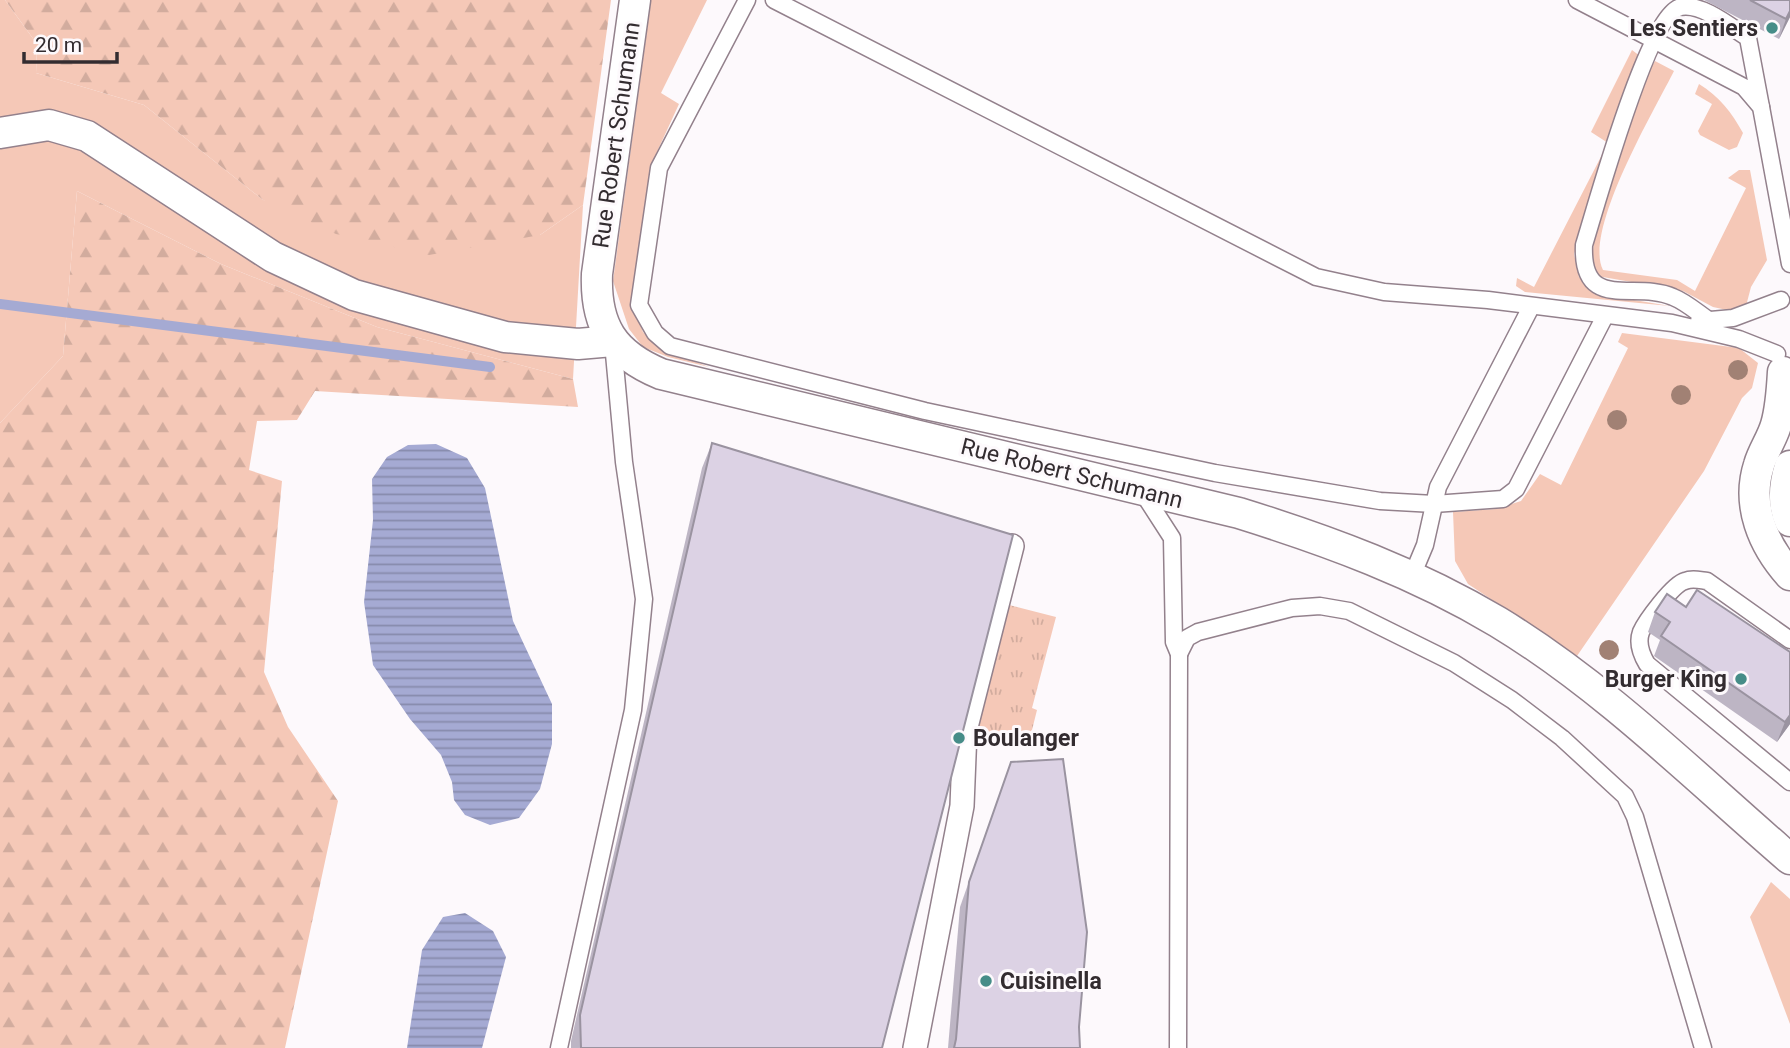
<svg xmlns="http://www.w3.org/2000/svg" width="1790" height="1048" font-family="Roboto,sans-serif">
  <style>
    .grass { fill: #f5c8b7 }
    .forest { fill: url(#forest-firs) }
    .park { fill: url(#park-tufts) }
    .water { fill: url(#water-rules) }
    .lines { fill: none; stroke-linecap: round; stroke-linejoin: round }
    .stream { stroke: #a5aad3; stroke-width: 10 }
    .service-casing { stroke: #93818c; stroke-width: 19 }
    .pedestrian-casing { stroke: #93818c; stroke-width: 26 }
    .minor-casing { stroke: #93818c; stroke-width: 33 }
    .service { stroke: #fff; stroke-width: 16 }
    .pedestrian { stroke: #fff; stroke-width: 23 }
    .minor { stroke: #fff; stroke-width: 30 }
    .tree { fill: #a18174 }
    .wall { fill: #bdb5c4 }
    .shaded-wall { fill: #9a93a0 }
    .building { fill: #dcd2e4; stroke: #9a93a0; stroke-width: 2 }
    .poi-dot { fill: #468d88; stroke: #fdf9fc; stroke-width: 2.5 }
    .labels { text-anchor: middle; stroke-width: 6; stroke-linejoin: round; paint-order: stroke }
    .poi-label { font-size: 23px; font-weight: bold; fill: #332c30; stroke: #fdf9fc; text-anchor: end }
    .street-label { font-size: 23px; fill: #332c30; stroke: #fdf9fc }
  </style>
  <defs>
    <pattern id="forest-firs" width="22" height="20" patternUnits="userSpaceOnUse" patternTransform="scale(1.75)"><rect width="22" height="20" fill="#f5c8b7"/><path d="M5 1l3.5 6h-7zM16 11l3.5 6h-7z" fill="#d2ac9e"/></pattern>
    <pattern id="park-tufts" width="24" height="20" patternUnits="userSpaceOnUse" patternTransform="scale(1.75)"><rect width="24" height="20" fill="#f5c8b7"/><path d="M3 7l-1-3M5 7V3M7 7l1-3M15 17l-1-3M17 17v-4M19 17l1-3" fill="none" stroke="#d2ac9e"/></pattern>
    <pattern id="water-rules" width="6" height="5" patternUnits="userSpaceOnUse" patternTransform="scale(1.75)"><rect width="6" height="5" fill="#a5aad3"/><path d="M0 2.5h6" fill="none" stroke="#878bac"/></pattern>
  </defs>
  <rect width="100%" height="100%" fill="#fdf9fc"/>
  <g class="grass">
    <polygon points="0,0 5,0 37,44 36,73 144,105 263,200 540,235 583,205 573,379 377,327 221,264 77,191 63,356 0,423"/>
    <polygon points="651,0 707,0 661,93 679,104 656,154 634,307 643,332 661,349 709,367 668,357 643,347 629,329 613,281"/>
    <polygon points="1632,50 1640,56 1574,254 1579,277 1589,288 1604,295 1670,306 1525,292 1516,286 1517,278 1534,287 1608,143 1591,132"/>
    <path d="M 1655,61 L 1674,71 C 1654,111 1583,231 1603,270 L 1677,280 L 1695,291 L 1746,188 L 1728,178 L 1739,170 L 1750,170 L 1767,260 L 1751,287 L 1746,306 L 1727,310 L 1713,307 L 1683,291 L 1597,276 L 1592,262 L 1594,240 L 1643,81 Z"/>
    <path d="M 1699,84 C 1719,96 1732,113 1743,133 L 1737,147 L 1729,150 L 1700,135 L 1698,131 L 1712,104 L 1695,94 Z"/>
    <polygon points="1622,333 1739,348 1758,363 1752,388 1742,398 1704,471 1577,656 1468,584 1455,561 1453,512 1496,509 1521,501 1540,474 1561,485 1628,348 1618,342"/>
    <polygon points="1771,882 1790,899 1790,1024 1750,917"/>
  </g>
  <g class="forest">
    <polygon points="5,0 611,0 583,205 540,235 429,255 336,234 263,200 144,105 36,73 37,44"/>
    <polygon points="77,191 221,264 377,327 573,379 578,407 315,391 297,420 257,421 249,470 282,481 264,672 288,727 338,801 285,1048 0,1048 0,423 63,356"/>
  </g>
  <polygon class="park" points="1001,603 1056,617 1032,708 1037,710 1028,746 972,731"/>
  <g class="water">
    <polygon points="436,444 467,458 485,488 513,621 552,704 552,744 540,789 519,818 490,825 465,815 454,800 452,782 441,755 410,719 373,665 364,602 373,520 372,479 387,457 408,445"/>
    <polygon points="465,913 493,931 506,957 482,1048 407,1048 422,950 443,917"/>
  </g>
  <g class="lines">
    <polyline class="stream" points="0,304 490,367"/>
    <defs>
      <g id="service">
        <polyline points="747,0 659,168 639,305 655,333 670,346 925,411 1215,473 1380,501 1434,504 1503,499 1516,489 1605,316"/>
        <polyline points="774,0 1316,277 1384,292 1488,300 1672,323 1739,339 1777,354"/>
        <polyline points="1577,0 1744,87 1761,107 1790,264"/>
        <polyline points="1699,321 1733,318 1781,300"/>
        <path d="M 1710,321 C 1698,313 1686,302 1673,297 C 1635,280 1581,313 1584,245 C 1595,210 1649,12 1681,7 C 1702,3 1731,27 1748,38 L 1761,107"/>
        <polyline points="1141,490 1172,538 1174,642 1179,654 1178,1048"/>
        <polyline points="1412,576 1425,545 1438,487 1531,307"/>
        <path d="M 1790,640 L 1707,581 C 1699,580 1692,578 1685,581 C 1673,584 1646,621 1641,632 C 1637,643 1641,654 1647,664 L 1790,782"/>
        <polyline points="1179,654 1187,638 1198,632 1292,608 1320,606 1349,611 1454,663 1512,700 1562,738 1625,796 1635,817 1703,1048"/>
        <polyline points="559,1048 633,710 644,599 624,462 613,343"/>
      </g>
      <polyline id="pedestrian" points="915,1048 962,806 965,731 1012,546"/>
      <g id="minor">
        <path d="M 635,0 L 597,274 C 595,326 613,354 661,374 L 1239,513 C 1329,541 1416,573 1498,622 C 1605,687 1696,778 1790,859"/>
        <polyline points="0,133 49,125 87,136 273,257 354,295 505,337 578,344 613,341"/>
        <path d="M 1783,372 C 1782,390 1781,408 1776,425 C 1772,439 1763,451 1759,465 C 1746,505 1763,545 1790,575"/>
        <path d="M 1790,466 C 1784,485 1782,503 1790,521"/>
      </g>
    </defs>
    <use href="#service" class="service-casing"/>
    <use href="#pedestrian" class="pedestrian-casing"/>
    <use href="#minor" class="minor-casing"/>
    <use href="#service" class="service"/>
    <use href="#pedestrian" class="pedestrian"/>
    <use href="#minor" class="minor"/>
  </g>
  <g class="tree">
    <circle cx="1738" cy="370" r="10"/>
    <circle cx="1681" cy="395" r="10"/>
    <circle cx="1617" cy="420" r="10"/>
    <circle cx="1609" cy="650" r="10"/>
  </g>
  <g class="wall">
    <polygon points="1704,0 1790,0 1790,17 1779,39"/>
    <polygon points="712,443 882,1048 571,1048 571,1041 702,468"/>
    <polygon points="1686,607 1790,652 1790,724 1777,742 1654,656 1660,640 1648,632 1655,612"/>
    <polygon points="1011,762 1079,1027 1080,1048 948,1048 960,907"/>
  </g>
  <g class="shaded-wall">
    <polygon points="1790,11 1790,17 1779,39 1786,19"/>
    <polygon points="1790,715 1790,724 1777,742 1785,722"/>
  </g>
  <g class="building">
    <polygon points="1750,0 1790,0 1790,11 1786,19"/>
    <polygon points="712,443 1013,535 882,1048 581,1048 580,1015"/>
    <polygon points="1697,590 1790,652 1790,715 1785,722 1661,636 1670,622 1655,612 1667,594 1686,607"/>
    <polygon points="1063,759 1087,932 1079,1027 1080,1048 954,1048 956,1039 969,882 1011,762"/>
  </g>
  <g class="poi-dot">
    <circle cx="1772" cy="28" r="7"/>
    <circle cx="1741" cy="679" r="7"/>
    <circle cx="959" cy="738" r="7"/>
    <circle cx="986" cy="981" r="7"/>
  </g>
  <g class="labels">
    <g class="poi-label">
      <text x="1758" y="36">Les Sentiers</text>
      <text x="1727" y="687">Burger King</text>
      <text x="973" y="746" text-anchor="start">Boulanger</text>
      <text x="1000" y="989" text-anchor="start">Cuisinella</text>
    </g>
    <g class="street-label">
      <text transform="translate(616 135) rotate(-82)" y="8">Rue Robert Schumann</text>
      <text transform="translate(1072 473) rotate(14)" y="8">Rue Robert Schumann</text>
    </g>
  </g>
  <path d="M24 52v10h93v-10" fill="none" stroke="#332c30" stroke-width="3.5"/>
  <text x="35" y="52" font-size="21" fill="#332c30" stroke="#fdf9fc" stroke-width="5" paint-order="stroke">20 m</text>
</svg>
